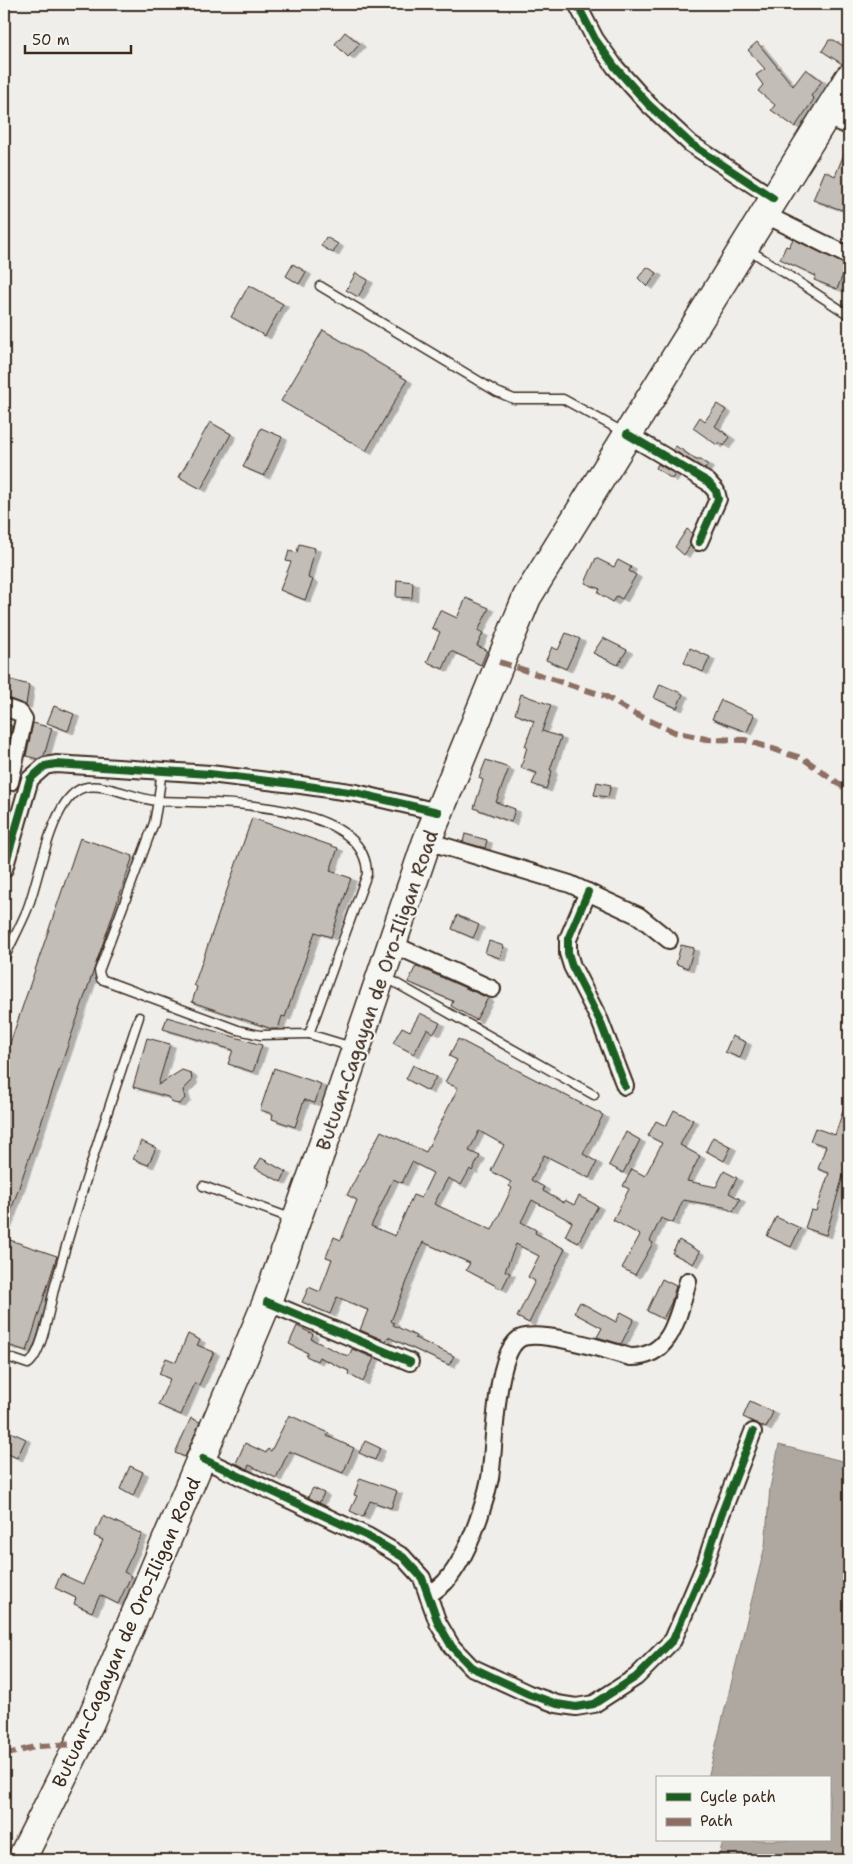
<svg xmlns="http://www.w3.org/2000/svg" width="853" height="1864" font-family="'Shantell Sans',sans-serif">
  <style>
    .water { fill: #afa8a1; stroke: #81766d }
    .building { fill: #c2bdb7; stroke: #3b2a1e; fill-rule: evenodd; filter: url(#shadow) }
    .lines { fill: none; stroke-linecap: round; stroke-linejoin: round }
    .lane-casing { stroke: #3b2a1e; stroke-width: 11 }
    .street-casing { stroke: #3b2a1e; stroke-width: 20 }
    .highway-casing { stroke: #3b2a1e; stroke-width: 31 }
    .lane { stroke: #f6f6f2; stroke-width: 8 }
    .street { stroke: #f6f6f2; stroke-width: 16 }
    .highway { stroke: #f6f6f2; stroke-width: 28 }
    .quiet { stroke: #8d6e63; stroke-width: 6; stroke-dasharray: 12 6; stroke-linecap: butt }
    .cycleway-casing { stroke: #f6f6f2; stroke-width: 11 }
    .cycleway { stroke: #1b5e20; stroke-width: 8 }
    .labels { text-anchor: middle; stroke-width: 4.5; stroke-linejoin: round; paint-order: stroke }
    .street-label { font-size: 19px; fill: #3b2a1e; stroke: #f6f6f2 }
  </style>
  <defs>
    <filter id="shadow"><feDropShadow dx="5.5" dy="3" stdDeviation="0" flood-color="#0004"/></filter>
  </defs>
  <rect width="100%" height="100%" fill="#efeeea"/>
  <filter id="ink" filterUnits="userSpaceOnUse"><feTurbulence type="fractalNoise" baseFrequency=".02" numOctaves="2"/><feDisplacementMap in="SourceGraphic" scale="10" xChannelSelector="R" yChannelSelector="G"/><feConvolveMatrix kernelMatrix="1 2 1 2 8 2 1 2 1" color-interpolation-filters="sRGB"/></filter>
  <g filter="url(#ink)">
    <polygon class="water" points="849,1442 849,1860 718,1860 723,1841 721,1840 829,1840 829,1778 708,1778 765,1546 770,1488 779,1445 846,1462"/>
    <g class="building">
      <polygon points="345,32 360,44 348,57 335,44"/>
      <polygon points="829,40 834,40 849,50 849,59 846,63 842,64 822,51"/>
      <polygon points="757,42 793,86 806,69 822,81 811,96 814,99 795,127 771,110 775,105 758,91 763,85 756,75 765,69 748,50"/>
      <polygon points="849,142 849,194 842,210 813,200 825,171 835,176"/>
      <polygon points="326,237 338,244 333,253 321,246"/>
      <polygon points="793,239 847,265 837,289 814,280 816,276 780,259 786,246 789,247"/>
      <polygon points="293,264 306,272 299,284 286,276"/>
      <polygon points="647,267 657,273 647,287 638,278"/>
      <polygon points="356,273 368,280 358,297 346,290"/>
      <polygon points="249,285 283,304 265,336 231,317"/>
      <polygon points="323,330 407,380 366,451 281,401"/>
      <polygon points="717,404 726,410 715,426 730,437 724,446 719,442 717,445 693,428 700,417 705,421"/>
      <polygon points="210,422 231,434 201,489 179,477"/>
      <polygon points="261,428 282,437 264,476 243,467"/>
      <polygon points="676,446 696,460 701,460 708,465 705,469 673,450"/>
      <polygon points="658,464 675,474 672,479 656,468"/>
      <polygon points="687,529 692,533 690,546 684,555 675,547"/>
      <polygon points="299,544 315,548 308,578 313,580 305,600 280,590 291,562 286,561 289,551 297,553"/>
      <polygon points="596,558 614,567 618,560 631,567 629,571 636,575 622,599 617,596 613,602 598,593 600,589 585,583"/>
      <polygon points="397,580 413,582 412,598 396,597"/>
      <polygon points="466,598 489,608 478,631 483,633 477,646 487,650 481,665 451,651 443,669 427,662 440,632 432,628 440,610 457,618"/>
      <polygon points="566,633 580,639 566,669 546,660 552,647 558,650"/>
      <polygon points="603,638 627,650 618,665 593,653"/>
      <polygon points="690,648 710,657 703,672 684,663"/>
      <polygon points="4,678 29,685 26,705 4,697"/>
      <polygon points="660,684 683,694 677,708 654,698"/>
      <polygon points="521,694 551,705 542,731 561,737 550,770 552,771 546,789 532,784 537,773 521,768 527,747 525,746 534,721 515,714"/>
      <polygon points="721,700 754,715 747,732 712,719"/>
      <polygon points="54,706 74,714 68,731 47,723"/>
      <polygon points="4,723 12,726 8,746 4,743"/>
      <polygon points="33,723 52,728 44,756 38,759 26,756"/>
      <polygon points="486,760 509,768 496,802 515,809 511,822 474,808 483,780 479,778"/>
      <polygon points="597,782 611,785 608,797 594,795"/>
      <polygon points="252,818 338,848 330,871 351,878 331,937 315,932 285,1017 282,1016 278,1029 272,1029 192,1002 197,987 194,985"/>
      <polygon points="465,834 487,840 485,848 463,842"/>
      <polygon points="80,838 133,856 6,1225 4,1225 4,1061"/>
      <polygon points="457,915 479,925 473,938 452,929"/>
      <polygon points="489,941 504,946 500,958 485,953"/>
      <polygon points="681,945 694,948 688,968 676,964"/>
      <polygon points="416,966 488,998 476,1020 451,1006 453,1001 408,982"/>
      <polygon points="420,1013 440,1023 434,1033 427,1029 414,1054 393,1043 402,1027 410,1031"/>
      <polygon points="167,1017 262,1045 253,1072 228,1064 233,1050 163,1029"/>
      <polygon points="732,1036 746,1042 740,1058 725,1052"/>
      <polygon points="147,1038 170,1044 158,1085 182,1070 191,1073 192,1081 183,1090 185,1098 180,1104 173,1103 168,1097 133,1087"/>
      <path d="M 458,1039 L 603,1115 L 583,1154 L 597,1162 L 589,1178 L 544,1155 L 531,1180 L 544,1187 L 543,1191 L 564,1203 L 565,1200 L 574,1205 L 579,1196 L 598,1206 L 578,1243 L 565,1236 L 572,1222 L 532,1200 L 521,1222 L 536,1230 L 535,1233 L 565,1249 L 529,1323 L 517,1317 L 535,1281 L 528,1277 L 539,1256 L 516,1244 L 505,1271 L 510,1273 L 502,1289 L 466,1270 L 470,1263 L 423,1242 L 391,1321 L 394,1323 L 393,1325 L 416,1336 L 415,1338 L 454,1356 L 449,1365 L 388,1337 L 386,1341 L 360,1330 L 368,1310 L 337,1297 L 330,1314 L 302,1302 L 309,1287 L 320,1292 L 332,1259 L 326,1257 L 334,1237 L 341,1240 L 357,1200 L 347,1195 L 381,1131 L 426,1152 L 458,1088 L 445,1082 L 457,1060 L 449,1056 ZM 479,1131 L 504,1145 L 491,1171 L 511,1182 L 509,1186 L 512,1188 L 492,1230 L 434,1204 L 448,1178 L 461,1185 L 470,1169 L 472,1171 L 480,1156 L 469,1151 ZM 412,1162 L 433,1173 L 421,1198 L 413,1195 L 395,1236 L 371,1226 L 393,1179 L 402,1183 Z"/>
      <polygon points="413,1065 436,1077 428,1091 406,1079"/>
      <polygon points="274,1068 321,1084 315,1103 304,1100 295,1127 272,1119 273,1114 260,1110"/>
      <polygon points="847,1099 849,1099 849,1178 843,1176 826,1235 805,1228 811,1210 816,1211 829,1173 818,1169 826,1146 810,1141 815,1128 835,1135"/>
      <polygon points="674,1110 693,1120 680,1145 700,1156 687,1181 716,1187 724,1171 737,1178 729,1193 740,1199 733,1212 724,1207 683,1200 673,1223 661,1218 650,1241 653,1243 635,1275 622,1268 640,1235 613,1220 629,1189 623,1186 632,1169 645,1176 662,1143 648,1136 656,1121 666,1126"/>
      <polygon points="626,1132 640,1140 623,1173 609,1165"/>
      <polygon points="713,1137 731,1147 724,1161 706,1151"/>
      <polygon points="141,1141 156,1148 148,1165 133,1159"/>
      <polygon points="261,1158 286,1172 281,1182 255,1168"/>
      <polygon points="776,1217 800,1228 791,1247 767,1236"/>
      <polygon points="4,1238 57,1256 27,1351 4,1344"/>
      <polygon points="679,1240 700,1252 693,1264 672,1253"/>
      <polygon points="662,1279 676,1286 671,1303 663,1319 647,1311"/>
      <polygon points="580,1302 616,1322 621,1312 634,1319 621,1344 597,1337 602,1328 574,1313"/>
      <polygon points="297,1326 313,1334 311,1339 342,1354 349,1356 352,1349 374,1358 363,1382 348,1374 349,1371 319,1357 317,1361 306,1356 308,1353 289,1344"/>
      <polygon points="188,1334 200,1340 197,1345 214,1352 199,1385 195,1383 181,1415 158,1405 170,1379 159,1374 166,1358 176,1362"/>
      <polygon points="750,1401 773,1412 766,1428 743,1417"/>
      <polygon points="289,1415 329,1433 327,1436 354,1448 343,1473 289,1451 276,1478 249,1465 247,1469 236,1463 245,1443 266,1453 268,1449 271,1451"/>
      <polygon points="191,1418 200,1422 185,1457 175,1453"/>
      <polygon points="4,1429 26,1439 17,1458 4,1452"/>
      <polygon points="365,1441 380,1448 375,1460 359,1453"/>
      <polygon points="130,1466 143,1472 133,1496 120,1489"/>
      <polygon points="360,1478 397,1491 391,1508 370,1501 363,1517 350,1511 357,1496 354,1495"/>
      <polygon points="313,1488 324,1493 319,1503 308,1497"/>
      <polygon points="103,1516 142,1534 124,1572 131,1576 118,1604 100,1595 92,1612 74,1604 76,1598 55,1588 61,1574 83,1584 103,1540 94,1536"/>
    </g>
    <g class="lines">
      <defs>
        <g id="lane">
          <polyline points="748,249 849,315"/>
          <polyline points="320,286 497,392 514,399 563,399 625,433"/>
          <path d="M 4,959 C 11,943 20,927 27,910 C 39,881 51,798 83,788 C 103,781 137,800 158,801 C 209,803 367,799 367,874 L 309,1034 L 260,1035 L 238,1030 L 101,979 L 99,971 L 154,823 C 157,805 161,789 161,771"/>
          <polyline points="385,977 594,1095"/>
          <polyline points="309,1034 352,1047"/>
          <polyline points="203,1186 293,1219"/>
          <path d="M 4,1356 L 28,1364 C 42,1355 50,1306 54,1289 C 79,1197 109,1107 139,1017"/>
        </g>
        <g id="street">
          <polyline points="577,4 595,39 615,67 648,104 691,144 773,198"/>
          <polyline points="825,117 849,126"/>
          <polyline points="764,214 849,256"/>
          <polyline points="627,434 708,482 716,491 718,499 699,542"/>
          <polyline points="4,707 20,713 24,719 10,782"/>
          <polyline points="427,841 570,884 639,916 669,940"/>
          <polyline points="4,869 30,779 45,766 56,764 210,774 301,785 356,793 438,812"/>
          <polyline points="588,892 568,939 568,953 572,966 600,1021 625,1086"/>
          <polyline points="392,944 492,989"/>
          <polyline points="267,1302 410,1362"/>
          <polyline points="203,1459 367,1536 403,1557 422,1578 438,1623 452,1647 471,1667 529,1694 557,1704 576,1707 594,1704 636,1677 673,1640 705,1565 721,1515 753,1432"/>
          <path d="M 428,1595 C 434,1591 441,1587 446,1581 C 467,1558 484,1508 490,1478 C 495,1448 494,1356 519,1339 C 537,1328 609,1351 630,1357 C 673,1358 678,1313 688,1281"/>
        </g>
        <polyline id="highway" points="21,1860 90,1722 267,1302 326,1137 427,841 527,597 849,78"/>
      </defs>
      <use href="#lane" class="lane-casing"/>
      <use href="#street" class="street-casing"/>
      <use href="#highway" class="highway-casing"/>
      <use href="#lane" class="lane"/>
      <use href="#street" class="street"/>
      <use href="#highway" class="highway"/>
      <g class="quiet">
        <polyline points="499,662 605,696 631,712 674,732 706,739 745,740 804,759 849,791"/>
        <polyline points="4,1755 38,1746 79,1744"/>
      </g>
      <defs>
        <g id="cycleway">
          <polyline points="577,4 595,39 615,67 648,104 691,144 773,198"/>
          <polyline points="627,434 708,482 716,491 718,499 699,542"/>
          <polyline points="4,869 30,779 45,766 56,764 210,774 301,785 356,793 438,812"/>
          <polyline points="588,892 568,939 568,953 572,966 600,1021 625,1086"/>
          <polyline points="267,1302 410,1362"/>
          <polyline points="203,1459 367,1536 403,1557 422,1578 438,1623 452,1647 471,1667 529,1694 557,1704 576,1707 594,1704 636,1677 673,1640 705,1565 721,1515 753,1432"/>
        </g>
      </defs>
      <use href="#cycleway" class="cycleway-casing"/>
      <use href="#cycleway" class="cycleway"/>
    </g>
  </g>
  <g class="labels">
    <g class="street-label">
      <text transform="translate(377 990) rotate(-71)" y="7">Butuan-Cagayan de Oro-Iligan Road</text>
      <text transform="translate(126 1632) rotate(-66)" y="7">Butuan-Cagayan de Oro-Iligan Road</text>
    </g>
  </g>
  <rect width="853" height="1864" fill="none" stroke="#f6f6f2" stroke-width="20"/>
  <rect x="10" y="10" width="833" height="1844" fill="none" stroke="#3b2a1e" stroke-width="2" filter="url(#ink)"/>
  <rect x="656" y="1776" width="175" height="65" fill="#f6f6f2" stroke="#aba49d"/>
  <rect x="666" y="1793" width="25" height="8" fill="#1b5e20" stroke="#aba49d"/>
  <text x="700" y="1802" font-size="15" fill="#3b2a1e">Cycle path</text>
  <rect x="666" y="1818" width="25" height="8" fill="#8d6e63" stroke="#aba49d"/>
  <text x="700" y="1826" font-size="15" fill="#3b2a1e">Path</text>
  <path d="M25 45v8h106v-8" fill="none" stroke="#3b2a1e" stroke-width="2.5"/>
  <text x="32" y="45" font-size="15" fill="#3b2a1e" stroke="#f6f6f2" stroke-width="4" paint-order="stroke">50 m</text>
</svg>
